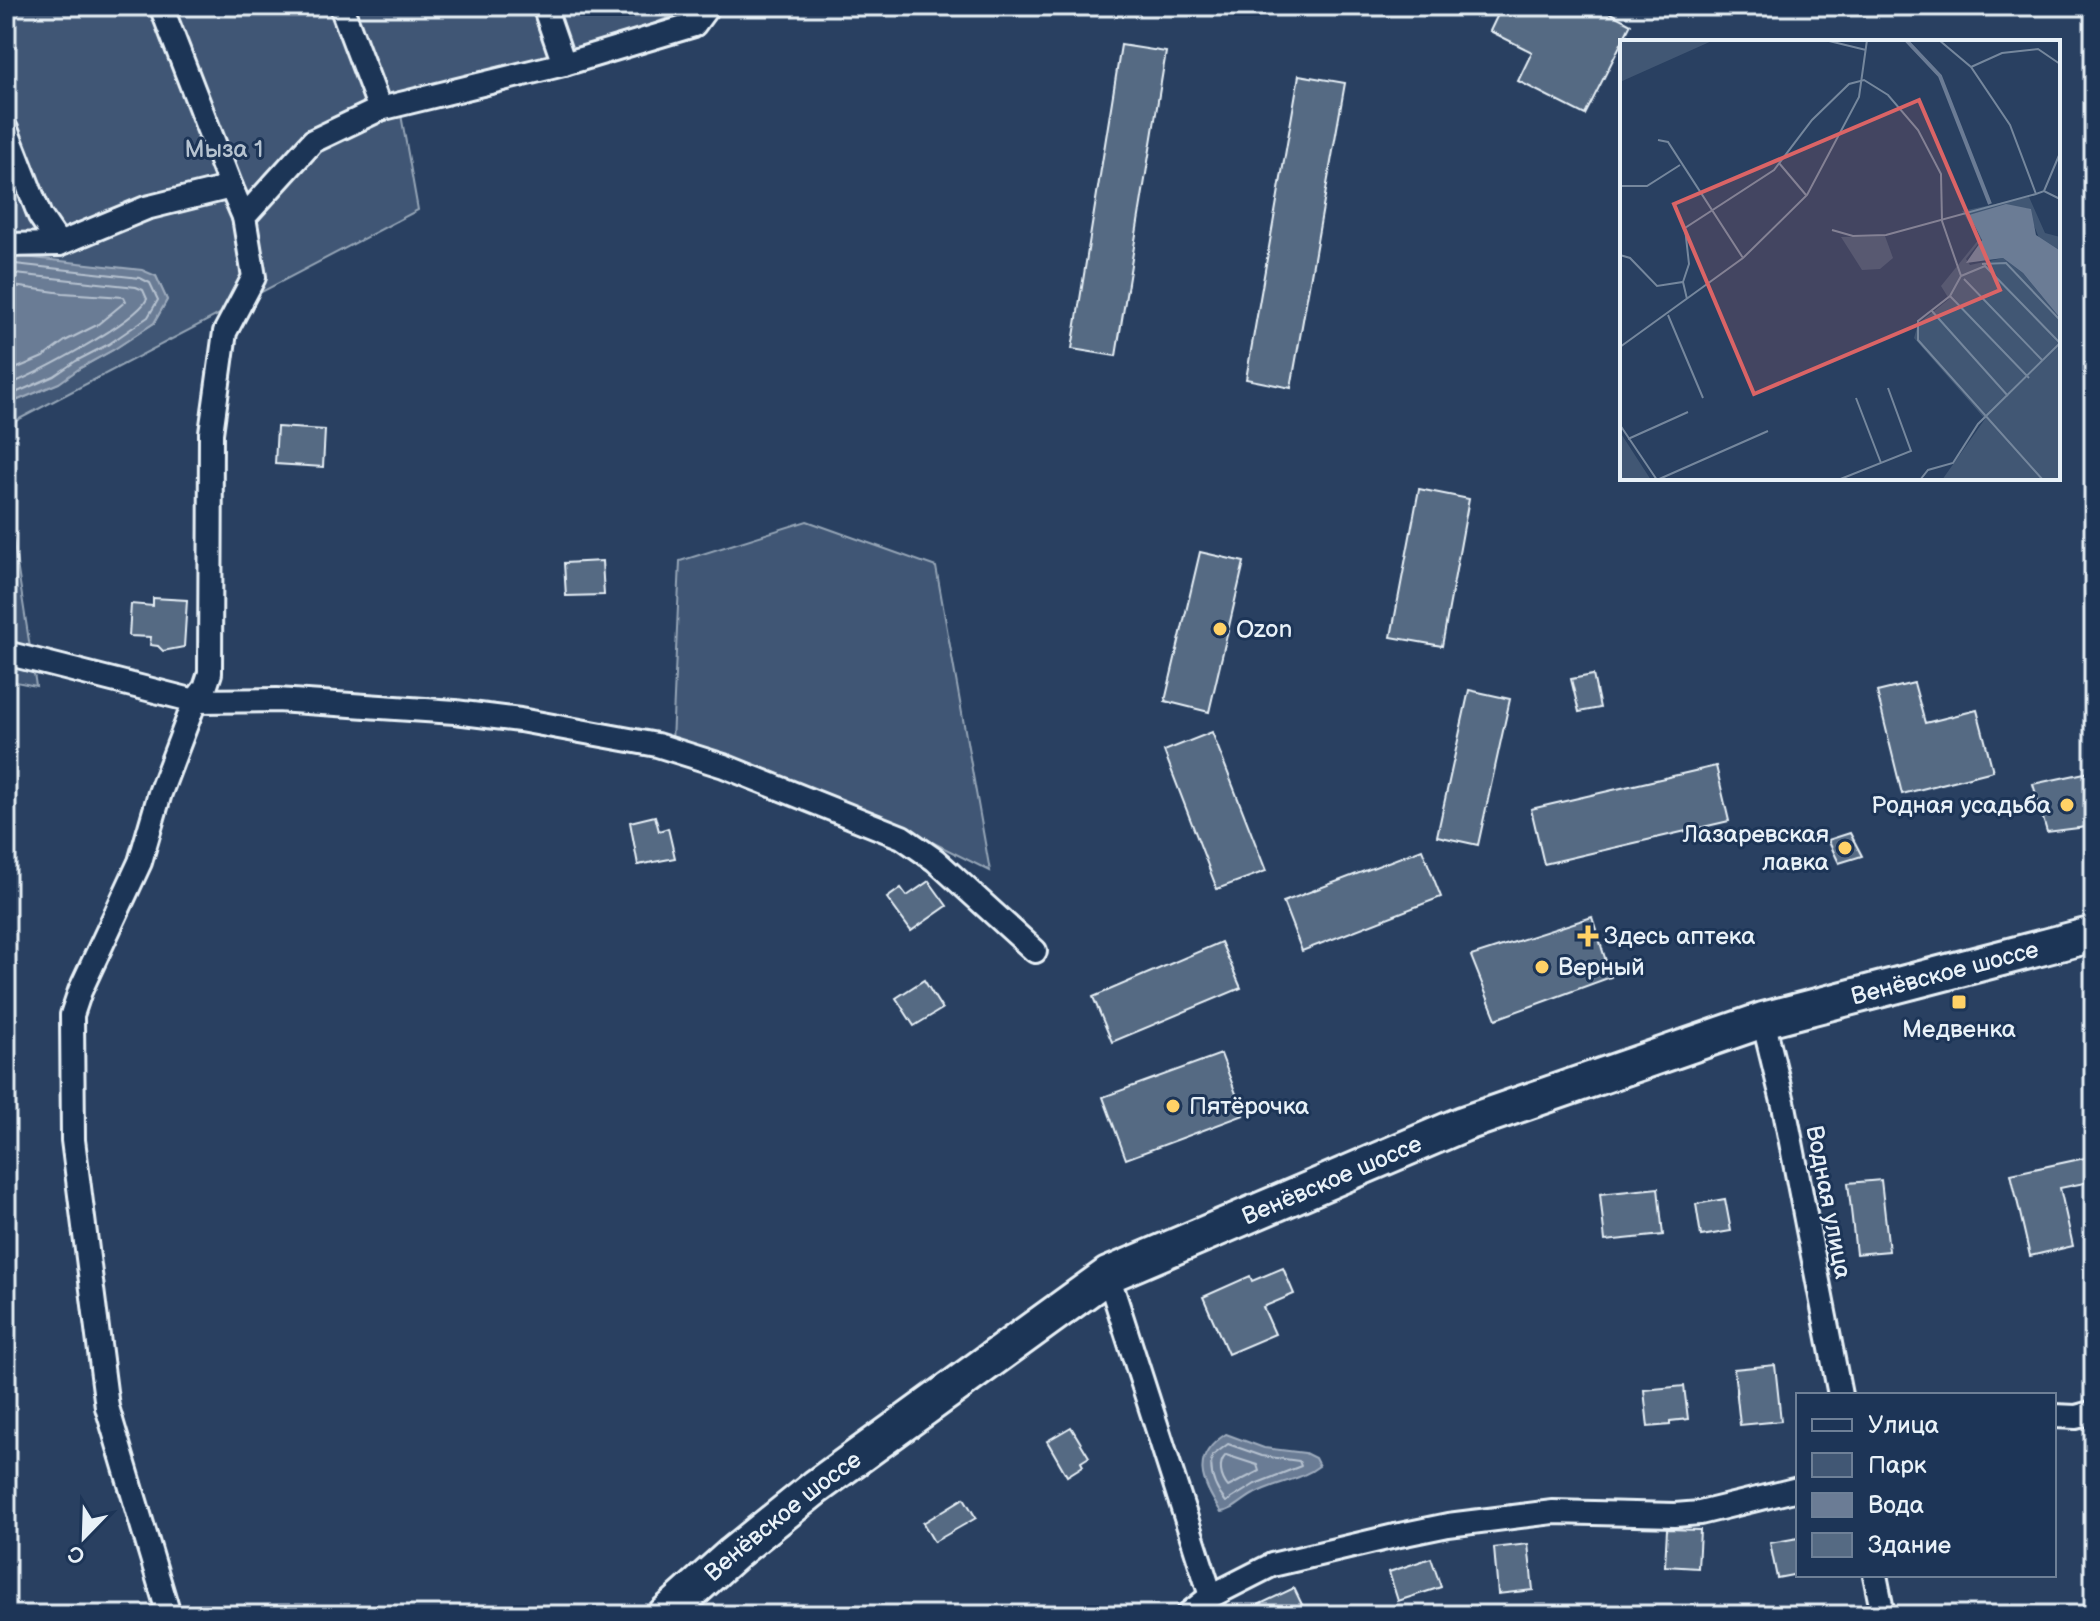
<svg xmlns="http://www.w3.org/2000/svg" width="2100" height="1621" font-family="'Balsamiq Sans',sans-serif">
  <style>
    .green { fill: #415774; stroke: #94a4b6; stroke-width: 2 }
    .water { fill: #6b7c95; stroke: #9dabbd; stroke-width: 2 }
    .lines { fill: none; stroke-linecap: round; stroke-linejoin: round }
    .shore { stroke: #b6c2d0; stroke-width: 2 }
    .building { fill: #556a83; stroke: #e8f1f8; stroke-width: 2 }
    .minor-casing { stroke: #e8f1f8; stroke-width: 28 }
    .primary-casing { stroke: #e8f1f8; stroke-width: 40 }
    .minor { stroke: #1d3557; stroke-width: 22 }
    .primary { stroke: #1d3557; stroke-width: 34 }
    .poi-dot { fill: #ffd166; stroke: #1d3557; stroke-width: 3 }
    .labels { text-anchor: middle; stroke-width: 6; stroke-linejoin: round; paint-order: stroke }
    .park-label { font-size: 24px; fill: #b6c3d0; stroke: #1d3557 }
    .poi-label { font-size: 24px; fill: #e8f1f8; stroke: #1d3557; text-anchor: start }
    .street-label { font-size: 24px; fill: #e8f1f8; stroke: #1d3557 }
    .inset-river { fill: none; stroke: #6b7c95; stroke-width: 4 }
    .inset-road { fill: none; stroke: #75879d; stroke-width: 2 }
    .view { fill: #db6466; fill-opacity: 0.15; stroke: #db6466; stroke-width: 4 }
    .inset-edge { fill: none; stroke: #e8f1f8; stroke-width: 4 }
  </style>
  <rect width="100%" height="100%" fill="#294061"/>
  <filter id="ink" filterUnits="userSpaceOnUse"><feTurbulence type="fractalNoise" baseFrequency=".0125" numOctaves="2"/><feDisplacementMap in="SourceGraphic" scale="16" xChannelSelector="R" yChannelSelector="G"/><feConvolveMatrix kernelMatrix="1 2 1 2 8 2 1 2 1" color-interpolation-filters="sRGB"/></filter>
  <g filter="url(#ink)">
    <g class="green">
      <polygon points="6,6 694,6 581,56 397,92 418,210 6,426 6,405 58,383 80,368 113,350 154,323 167,300 156,276 6,255"/>
      <polygon points="6,493 36,686 6,680"/>
      <polygon points="807,521 936,567 990,871 912,832 672,742 680,561"/>
    </g>
    <g class="water">
      <polygon points="6,255 142,270 156,276 167,300 154,323 113,350 80,368 59,383 6,405"/>
      <path d="M 1226,1434 L 1264,1448 L 1305,1453 L 1315,1458 L 1319,1466 C 1300,1481 1275,1482 1254,1494 C 1242,1500 1235,1510 1221,1512 C 1201,1481 1190,1457 1226,1434 Z"/>
    </g>
    <g class="lines">
      <g class="shore">
        <polyline points="6,263 140,278 150,283 158,300 148,317 109,344 76,361 54,376 6,397"/>
        <path d="M 6,273 L 136,287 L 143,290 L 147,299 C 135,323 34,375 6,386"/>
        <polyline points="6,285 63,293 124,297 126,301 97,325 65,341 43,357 6,373"/>
        <path d="M 1228,1444 L 1262,1456 L 1299,1461 L 1301,1466 L 1255,1484 L 1226,1502 C 1214,1488 1209,1474 1212,1456 Z"/>
        <path d="M 1226,1455 L 1257,1465 L 1259,1471 L 1228,1487 C 1221,1478 1217,1464 1226,1455 Z"/>
      </g>
    </g>
    <g class="building">
      <polygon points="1502,6 1597,6 1631,24 1585,115 1518,81 1532,52 1490,31"/>
      <polygon points="1121,45 1166,52 1116,356 1072,349"/>
      <polygon points="1299,75 1345,83 1291,388 1246,379"/>
      <polygon points="277,427 325,430 323,467 275,464"/>
      <polygon points="1419,489 1469,499 1442,646 1391,637"/>
      <polygon points="1200,552 1244,562 1209,712 1165,701"/>
      <polygon points="602,561 604,595 566,596 564,563"/>
      <polygon points="153,598 187,600 184,647 163,651 158,646 150,645 151,637 129,636 131,604 153,606"/>
      <polygon points="1593,675 1600,708 1579,712 1571,679"/>
      <polygon points="1914,683 1925,723 1977,710 1993,771 1902,794 1877,692"/>
      <polygon points="1469,690 1510,699 1478,845 1437,836"/>
      <polygon points="1212,732 1266,871 1217,889 1164,751"/>
      <polygon points="1716,766 1729,821 1544,864 1531,809"/>
      <polygon points="2094,771 2094,826 2047,832 2033,784"/>
      <polygon points="655,816 659,831 668,828 675,858 638,865 630,822"/>
      <polygon points="1850,833 1862,856 1839,863 1828,840"/>
      <polygon points="1422,849 1441,897 1302,951 1283,902"/>
      <polygon points="929,881 947,906 911,931 887,898 901,888 907,896"/>
      <polygon points="1592,917 1611,977 1496,1019 1471,956"/>
      <polygon points="1221,942 1241,988 1112,1042 1093,997"/>
      <polygon points="924,980 942,1009 914,1026 896,998"/>
      <polygon points="1221,1054 1244,1115 1126,1159 1103,1097"/>
      <polygon points="2094,1156 2094,1181 2060,1188 2073,1246 2030,1256 2011,1174"/>
      <polygon points="1881,1180 1889,1251 1856,1254 1848,1183"/>
      <polygon points="1658,1188 1663,1235 1605,1241 1600,1194"/>
      <polygon points="1725,1199 1731,1231 1701,1236 1696,1204"/>
      <polygon points="1283,1268 1294,1294 1263,1307 1275,1334 1228,1354 1203,1297 1250,1276 1252,1281"/>
      <polygon points="1775,1365 1781,1421 1740,1425 1734,1369"/>
      <polygon points="1684,1386 1688,1419 1670,1421 1670,1425 1648,1427 1644,1390"/>
      <polygon points="1071,1427 1089,1457 1081,1462 1083,1466 1067,1476 1047,1441"/>
      <polygon points="964,1498 976,1518 934,1542 923,1523"/>
      <polygon points="1667,1529 1700,1530 1698,1568 1665,1566"/>
      <polygon points="1798,1538 1798,1574 1777,1578 1770,1543"/>
      <polygon points="1528,1544 1533,1590 1498,1594 1494,1548"/>
      <polygon points="1431,1558 1441,1587 1398,1601 1389,1572"/>
      <polygon points="1294,1588 1307,1615 1237,1615"/>
    </g>
    <g class="lines">
      <defs>
        <g id="minor">
          <polyline points="161,6 231,187"/>
          <polyline points="341,6 380,109"/>
          <polyline points="544,6 564,64"/>
          <polyline points="6,129 40,216 59,244 146,208 231,187 244,217"/>
          <polyline points="6,245 59,244"/>
          <polyline points="6,653 195,701 277,700 455,712 520,720 657,745 724,766 902,837 935,860 1035,951"/>
          <polyline points="1763,1020 1784,1106 1840,1395"/>
          <polyline points="1108,1275 1211,1596"/>
          <polyline points="2054,1416 2076,1417 2094,1412"/>
          <polyline points="1875,1575 1883,1615"/>
          <polyline points="169,1615 107,1407 73,1140 72,1015 80,991 140,862 160,793 195,701 205,688 210,673 211,433 225,332 254,277 244,217 313,141 380,109 564,64 694,25 708,6"/>
          <polyline points="1187,1615 1211,1596 1272,1565 1395,1536 1448,1525 1553,1512 1675,1515 1700,1513 1798,1489"/>
        </g>
        <g id="primary">
          <path id="s1" d="M 665,1615 L 733,1554 L 816,1487 L 1108,1275 L 1463,1124 L 1763,1020 L 2094,934"/>
        </g>
      </defs>
      <use href="#minor" class="minor-casing"/>
      <use href="#primary" class="primary-casing"/>
      <use href="#minor" class="minor"/>
      <use href="#primary" class="primary"/>
    </g>
  </g>
  <g class="poi-dot">
    <circle cx="1220" cy="629" r="8"/>
    <circle cx="2067" cy="805" r="8"/>
    <circle cx="1845" cy="848" r="8"/>
    <path d="M1584 924h8v8h8v8h-8v8h-8v-8h-8v-8h8z"/>
    <circle cx="1542" cy="967" r="8"/>
    <rect x="1951" y="994" width="16" height="16" rx="4"/>
    <circle cx="1173" cy="1106" r="8"/>
  </g>
  <g class="labels">
    <g class="park-label">
      <text x="224" y="157">Мыза 1</text>
    </g>
    <g class="poi-label">
      <text x="1236" y="637">Ozon</text>
      <text x="2051" y="813" text-anchor="end">Родная усадьба</text>
      <text x="1829" y="842" text-anchor="end">Лазаревская<tspan x="1829" dy="28">лавка</tspan></text>
      <text x="1604" y="944">Здесь аптека</text>
      <text x="1558" y="975">Верный</text>
      <text x="1959" y="1037" text-anchor="middle">Медвенка</text>
      <text x="1189" y="1114">Пятёрочка</text>
    </g>
    <g class="street-label">
      <text dy="8" stroke="none"><textPath href="#s1" startOffset="1450">Венёвское шоссе</textPath></text>
      <text dy="8" stroke="none"><textPath href="#s1" startOffset="802">Венёвское шоссе</textPath></text>
      <text transform="translate(1829 1202) rotate(79)" y="8">Водная улица</text>
      <text dy="8" stroke="none"><textPath href="#s1" startOffset="154">Венёвское шоссе</textPath></text>
    </g>
  </g>
  <g transform="translate(1620 40)">
    <rect width="440" height="440" fill="#294061"/>
    <path d="M 0,0 L 94,0 L 0,42 ZM 409,157 L 425,193 L 440,197 L 440,214 L 419,198 L 407,168 L 349,179 L 362,199 L 346,219 L 350,225 L 383,218 L 403,233 L 440,278 L 440,440 L 322,440 L 365,379 L 294,298 L 298,284 L 329,259 L 321,246 L 359,199 L 342,171 ZM 265,196 L 273,218 L 260,229 L 242,230 L 221,197 ZM 0,392 L 31,440 L 3,440 L 0,435 Z" fill="#415774"/>
    <path d="M 386,164 L 411,169 L 416,195 L 439,210 L 440,278 L 403,233 L 383,218 L 346,223 L 362,200 L 349,175 Z" fill="#6b7c95"/>
    <path class="inset-river" d="M 286,0 L 320,36 L 370,164"/>
    <path class="inset-road" d="M 205,0 L 246,10M 319,0 L 351,27 L 390,85 L 416,154 L 424,151 L 440,159M 351,27 L 382,13 L 418,9 L 440,24M 38,100 L 48,102 L 123,218M 159,123 L 186,155M 0,146 L 27,146 L 60,125M 424,151 L 440,113M 212,190 L 233,196 L 266,195 L 416,154M 0,215 L 10,218 L 37,246 L 63,242 L 67,259M 362,224 L 386,223 L 440,280M 341,236 L 365,226 L 440,303M 344,239 L 423,321M 63,242 L 69,224 L 65,188 L 154,130 L 192,80 L 229,44 L 244,40 L 268,55 L 298,90 L 321,134 L 322,181 L 341,236 L 330,256 L 298,281 L 298,300 L 423,440M 330,256 L 409,338M 311,270 L 388,356M 48,275 L 83,358M 0,307 L 123,218 L 187,155 L 239,57 L 247,0M 236,358 L 261,423M 0,385 L 37,440M 8,399 L 68,372M 37,440 L 148,391M 218,440 L 291,411 L 268,348M 300,440 L 308,430 L 333,423 L 358,384 L 440,303"/>
    <path class="view" d="M 299,60 L 380,250 L 134,354 L 54,164 Z"/>
    <rect width="440" height="440" class="inset-edge"/>
  </g>
  <rect width="2100" height="1621" fill="none" stroke="#1d3557" stroke-width="32"/>
  <rect x="16" y="16" width="2068" height="1589" fill="none" stroke="#e8f1f8" stroke-width="3" filter="url(#ink)"/>
  <rect x="1796" y="1393" width="260" height="184" fill="#1d3557" stroke="#6e8097" stroke-width="2"/>
  <rect x="1812" y="1419" width="40" height="12" fill="#1d3557" stroke="#6e8097" stroke-width="2"/>
  <text x="1868" y="1433" font-size="24" fill="#e8f1f8">Улица</text>
  <rect x="1812" y="1453" width="40" height="24" fill="#415774" stroke="#6e8097" stroke-width="2"/>
  <text x="1868" y="1473" font-size="24" fill="#e8f1f8">Парк</text>
  <rect x="1812" y="1493" width="40" height="24" fill="#6b7c95" stroke="#6e8097" stroke-width="2"/>
  <text x="1868" y="1513" font-size="24" fill="#e8f1f8">Вода</text>
  <rect x="1812" y="1533" width="40" height="24" fill="#556a83" stroke="#6e8097" stroke-width="2"/>
  <text x="1868" y="1553" font-size="24" fill="#e8f1f8">Здание</text>
  <g transform="translate(84 1537) rotate(203)" stroke="#1d3557" stroke-width="6" paint-order="stroke">
  <path d="M0-6L14 30L0 20L-14 30Z" fill="#e8f1f8"/>
  <text y="-12" font-size="22" font-weight="bold" text-anchor="middle" fill="#e8f1f8">С</text>
  </g>
</svg>
